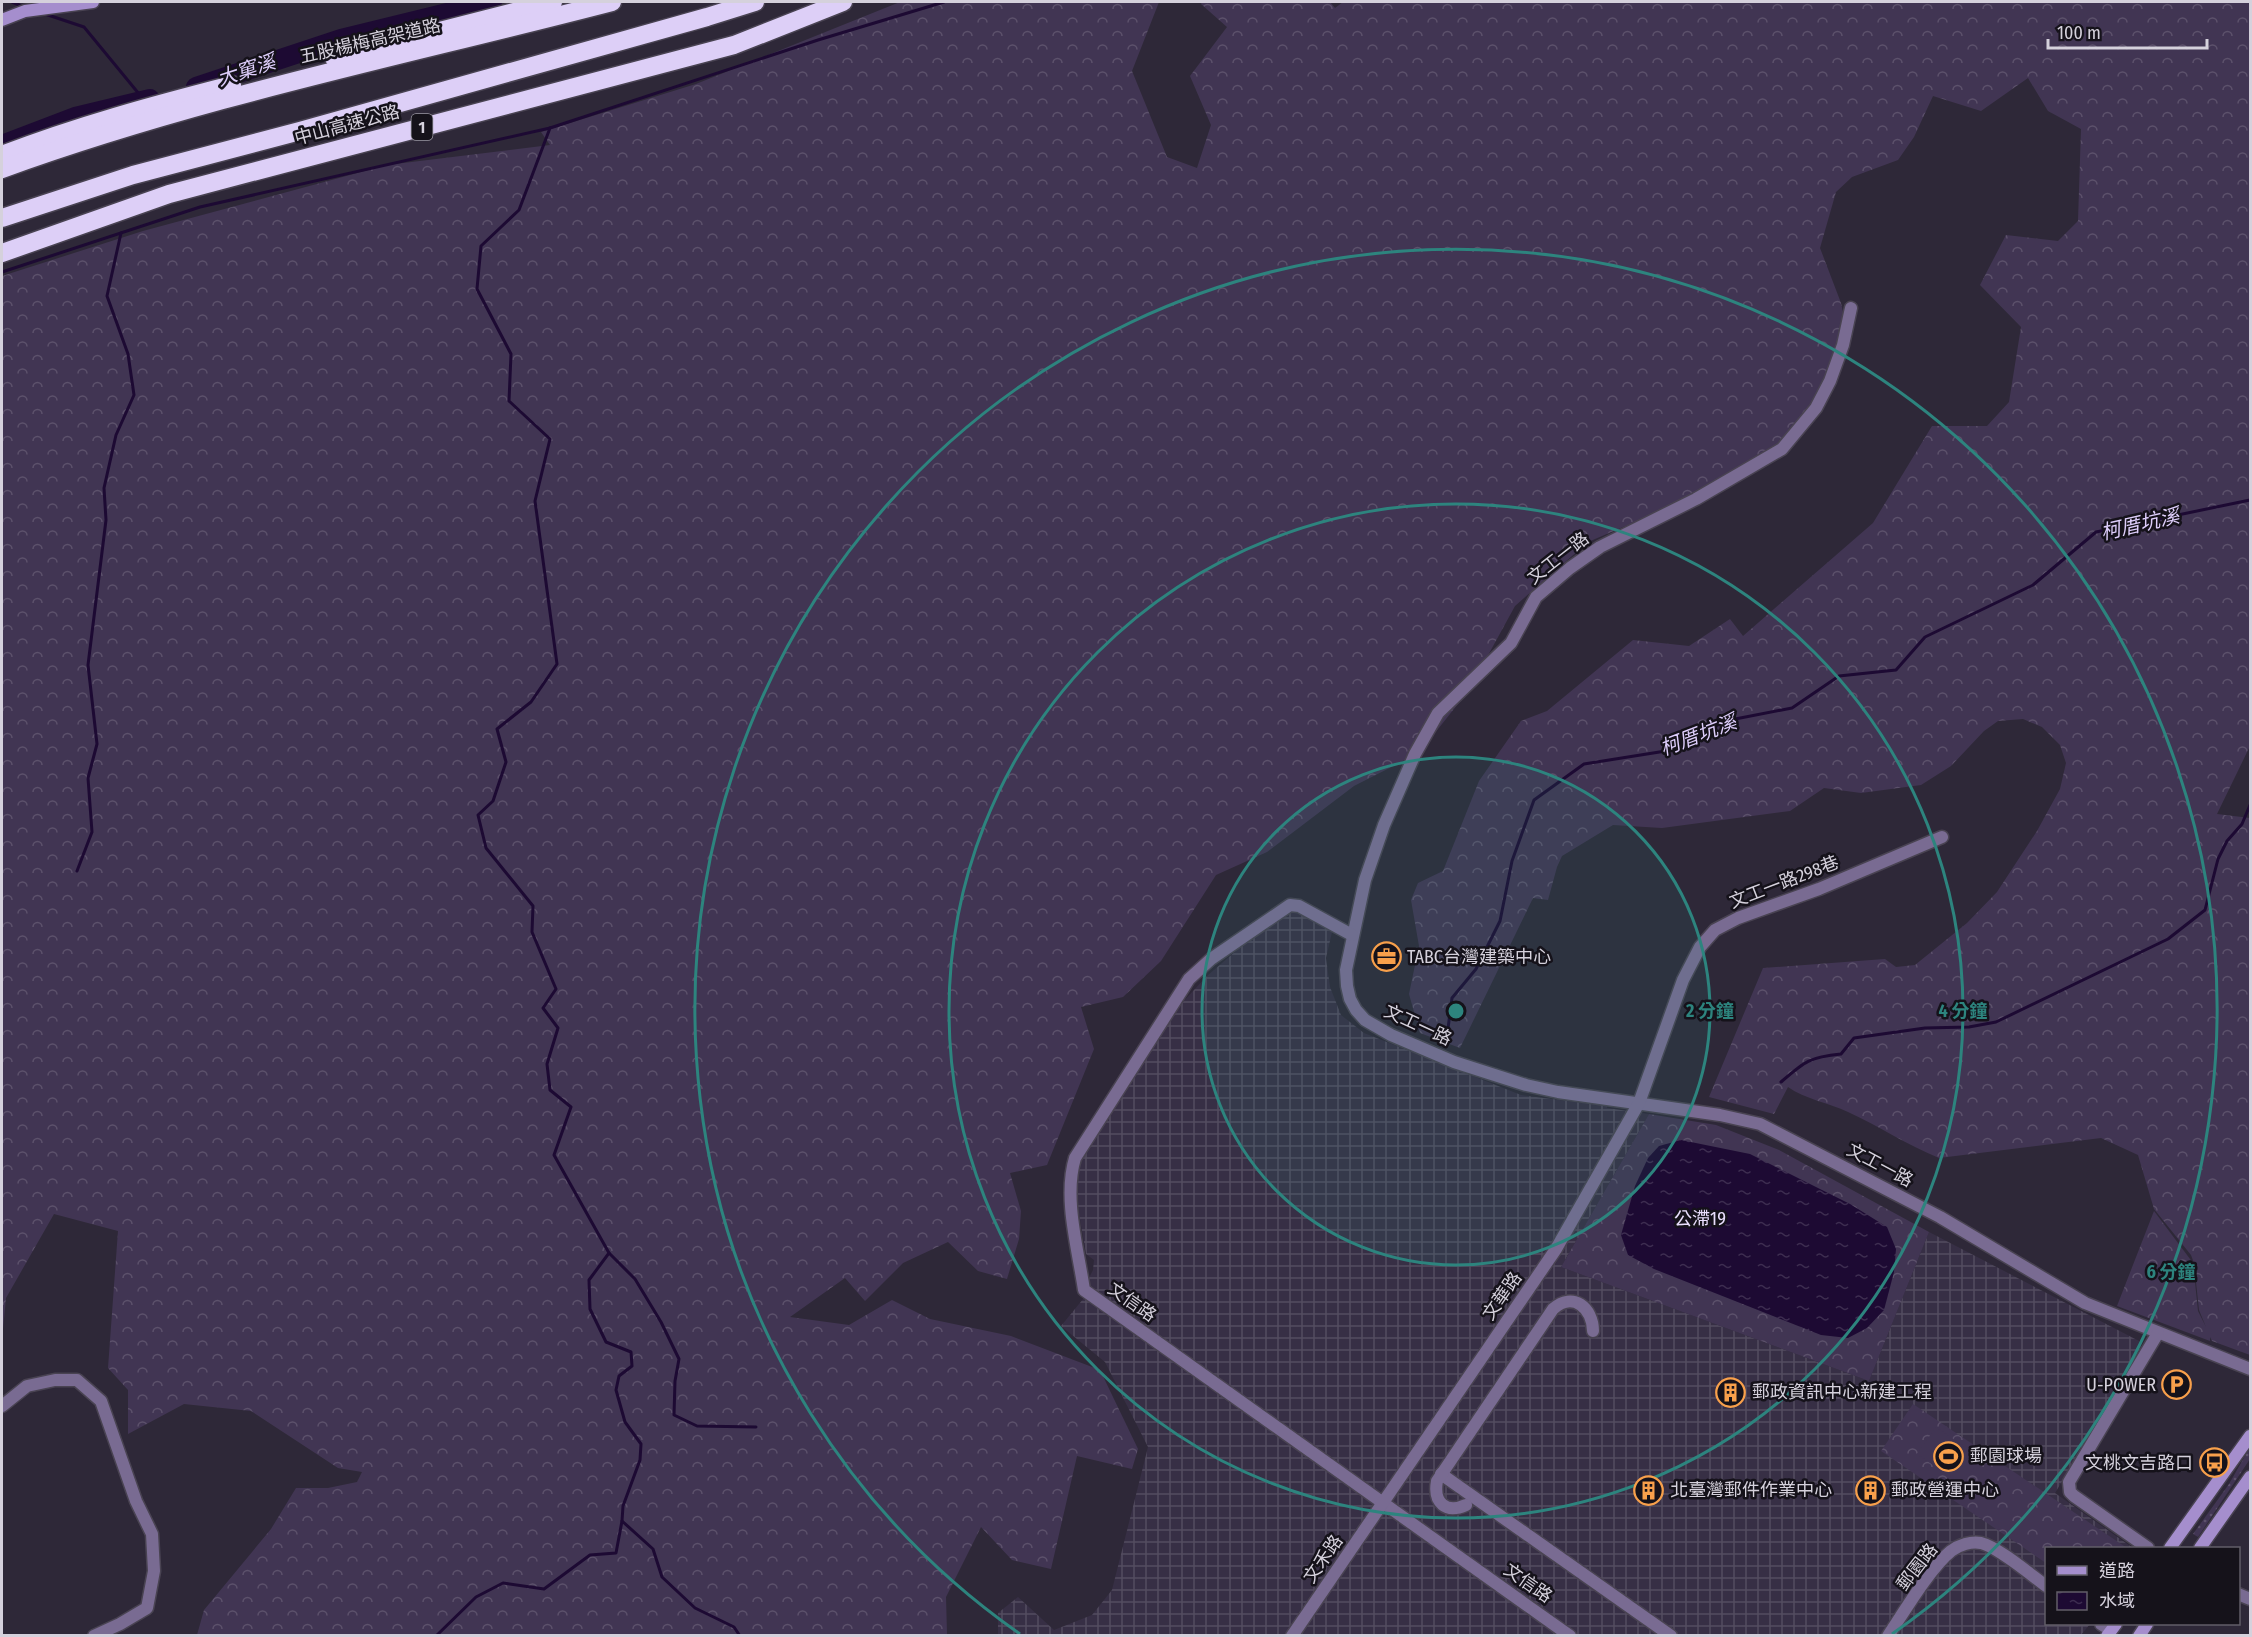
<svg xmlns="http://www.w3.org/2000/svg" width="2252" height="1637" font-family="'Fira Sans Condensed','Noto Sans TC',sans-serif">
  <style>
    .industrial { fill: url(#industrial-grid) }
    .grass { fill: url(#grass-dots) }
    .forest { fill: url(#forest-crowns) }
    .garden { fill: #413553 }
    .water { fill: url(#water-ripples) }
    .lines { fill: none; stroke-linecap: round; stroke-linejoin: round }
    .stream { stroke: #1d0a33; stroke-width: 3 }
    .river { stroke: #1d0a33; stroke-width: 20 }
    .street-casing { stroke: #494352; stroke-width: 15 }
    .secondary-casing { stroke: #494352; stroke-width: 15 }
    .highway-casing { stroke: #494352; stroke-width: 21 }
    .street { stroke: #796b92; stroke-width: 12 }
    .secondary { stroke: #a58ecd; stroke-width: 12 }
    .highway { stroke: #ddcff7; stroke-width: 18 }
    .ring { fill: none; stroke: #2d847e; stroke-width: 3 }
    .labels { text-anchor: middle; stroke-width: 5; stroke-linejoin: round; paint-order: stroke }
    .shield { fill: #15121a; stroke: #9b98a2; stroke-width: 1.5 }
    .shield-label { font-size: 16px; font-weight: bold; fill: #d5d1dc }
    .street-label { font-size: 18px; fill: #d5d1dc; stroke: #15121a }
    .poi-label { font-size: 18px; fill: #d5d1dc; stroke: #15121a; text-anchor: start }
    .park-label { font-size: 18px; fill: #e9defd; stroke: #15121a }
    .water-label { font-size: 20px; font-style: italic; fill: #decefb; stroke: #15121a }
    .centre { fill: #2d847e; stroke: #15121a; stroke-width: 3 }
    .ring-label { font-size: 18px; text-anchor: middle; font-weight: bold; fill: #2d847e; stroke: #15121a; stroke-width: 5; stroke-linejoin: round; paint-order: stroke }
  </style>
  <defs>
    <pattern id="industrial-grid" width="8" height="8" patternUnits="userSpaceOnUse" patternTransform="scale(1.5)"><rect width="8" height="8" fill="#372f45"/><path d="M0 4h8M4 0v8" fill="none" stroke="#534c5f"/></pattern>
    <pattern id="grass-dots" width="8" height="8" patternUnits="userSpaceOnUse" patternTransform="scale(1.5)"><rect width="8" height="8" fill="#413553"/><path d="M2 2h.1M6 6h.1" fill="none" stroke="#5c516b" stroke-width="1.8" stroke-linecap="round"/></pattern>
    <pattern id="forest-crowns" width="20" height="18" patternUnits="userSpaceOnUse" patternTransform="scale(1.5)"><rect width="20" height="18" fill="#413553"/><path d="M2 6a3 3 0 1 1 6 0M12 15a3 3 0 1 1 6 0" fill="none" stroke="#5c516b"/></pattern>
    <pattern id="water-ripples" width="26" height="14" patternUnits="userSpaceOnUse" patternTransform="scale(1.5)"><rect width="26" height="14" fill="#1d0a33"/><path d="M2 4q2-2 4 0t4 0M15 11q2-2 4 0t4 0" fill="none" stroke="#3d2d50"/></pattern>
  </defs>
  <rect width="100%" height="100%" fill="#2e2838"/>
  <polygon class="industrial" points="1289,905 1333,928 1326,958 1330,987 1341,1015 1364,1033 1521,1095 1607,1106 1607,1108 1649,1114 1561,1267 1869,1381 1929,1232 2139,1341 2142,1349 2055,1493 2133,1548 2046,1548 2046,1624 2090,1624 2081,1635 998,1636 998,1613 1018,1597 1054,1630 1092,1615 1112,1590 1148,1447 1105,1362 1061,1326 1088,1293 1087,1282 1093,1270 1094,1260 1086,1254 1074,1185 1076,1170 1096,1133 1168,1018 1207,976"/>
  <polygon class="grass" points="2250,1447 2250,1459 2198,1537 2193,1534 2229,1484"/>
  <g class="forest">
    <path d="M 900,2 L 1159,2 L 1132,71 L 1167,157 L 1197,168 L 1211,125 L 1190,76 L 1227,27 L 1201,4 L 1202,2 L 1330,2 L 1335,8 L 1343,2 L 2250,2 L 2250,746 L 2217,814 L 2250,818 L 2250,1355 L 2212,1341 L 2210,1337 L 2210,1341 L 2117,1306 L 2154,1211 L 2193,1263 L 2198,1311 L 2206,1327 L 2199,1310 L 2194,1263 L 2191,1255 L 2154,1209 L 2138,1155 L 2101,1138 L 1939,1158 C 1907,1145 1879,1126 1848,1112 C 1829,1103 1805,1099 1788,1087 L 1774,1114 L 1709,1097 L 1763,968 L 1885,959 L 1896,967 L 1915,965 L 1967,923 L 1997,892 L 2037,831 L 2060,789 L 2066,763 L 2060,745 L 2042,727 L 2023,719 L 1998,721 L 1984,731 L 1951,766 L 1921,785 L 1861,793 L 1824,788 L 1790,811 L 1662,828 L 1613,825 L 1562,856 L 1557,867 L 1548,900 L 1533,898 L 1460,1048 L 1420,1033 L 1409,994 L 1419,946 L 1411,900 L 1418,883 L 1443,871 L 1479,781 L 1521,721 L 1547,711 L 1633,640 L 1689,646 L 1730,619 L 1743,636 L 1873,523 L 1932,426 L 1987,426 L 2009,402 L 2021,327 L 1980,285 L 2006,235 L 2058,241 L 2078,221 L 2081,129 L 2048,111 L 2028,78 L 1981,111 L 1933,96 L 1914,137 L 1898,160 L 1852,177 L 1836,192 L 1820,248 L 1841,303 L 1844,317 L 1829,380 L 1789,441 L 1663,510 L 1588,542 L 1515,606 L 1469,690 L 1419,753 L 1354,786 L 1267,852 L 1216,875 L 1161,961 L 1123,997 L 1081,1007 L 1094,1049 L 1047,1165 L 1010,1173 L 1021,1211 L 1019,1239 L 1007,1279 L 978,1271 L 948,1242 L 903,1263 L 865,1301 L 845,1278 L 790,1317 L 849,1325 L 892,1300 L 930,1319 L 1011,1336 L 1100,1370 L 1138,1449 L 1132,1469 L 1077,1456 L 1051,1569 L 1012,1560 L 981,1527 L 946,1597 L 947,1635 L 197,1635 L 204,1610 L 271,1529 L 296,1488 L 328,1488 L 357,1482 L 362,1472 L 338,1468 L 251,1411 L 184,1404 L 128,1434 L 128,1390 L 108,1368 L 118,1231 L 54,1214 L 6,1298 L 2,1339 L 2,276 L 143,231 L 387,165 L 550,145 L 541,132 L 696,84 Z"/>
    <polygon points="1649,1114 1716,1125 1779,1150 1929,1232 1869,1381 1561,1267"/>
    <polygon points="1913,1404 2127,1548 2046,1548 2046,1563 1881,1451"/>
  </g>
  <polygon class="garden" points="1936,1427 1981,1458 1962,1485 1917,1454"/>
  <polygon class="water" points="1681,1140 1750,1154 1850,1204 1887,1227 1896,1249 1894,1272 1884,1310 1867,1328 1848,1338 1821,1335 1654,1269 1628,1255 1621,1235 1635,1186 1648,1158 1659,1146"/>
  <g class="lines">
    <g class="stream">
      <polyline points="12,2 24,7"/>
      <polyline points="42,13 84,27 144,100"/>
      <polyline points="2,272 200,207 550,128"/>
      <polyline points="77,871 92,832 88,778 97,744 88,665 106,520 104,488 116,435 134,395 128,354 107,296 121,233"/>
      <polyline points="1447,1036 1452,998 1476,969 1500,921 1512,861 1534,800 1584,764 1672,750 1725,721 1792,708 1839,676 1896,670 1925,637 2033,585 2096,532 2250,500"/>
      <path d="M 1781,1082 C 1804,1062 1809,1057 1841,1054 L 1854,1038 L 1925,1028 L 1969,1027 L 1996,1022 L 2168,939 L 2205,910 L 2218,859 L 2227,841 L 2242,824 L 2250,805"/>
      <polyline points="609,1253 635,1279 661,1322 679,1359 675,1381 674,1415 697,1426 756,1427"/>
      <polyline points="436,1636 476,1597 503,1583 544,1589 590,1555 616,1553 622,1521"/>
      <polyline points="740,1636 734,1627 695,1608 662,1577 653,1549 622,1521 623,1506 640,1460 641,1444 625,1422 616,1390 619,1376 632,1366 631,1352 606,1342 590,1309 589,1280 609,1253 554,1155 571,1107 550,1090 547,1064 558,1028 543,1008 556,989 532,932 533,906 486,848 478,815 493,801 506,762 497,729 531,702 557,664 535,501 550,439 509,401 511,354 477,289 481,246 519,210 550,128 818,40 944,2"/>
    </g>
    <g class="river">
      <polyline points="196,87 341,39 492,2"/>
      <polyline points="2,145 75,117 150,99"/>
    </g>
    <defs>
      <g id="street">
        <polyline points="1851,308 1843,345 1830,381 1816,408 1782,449 1696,499 1600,547 1570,568 1536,597 1511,643 1438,713 1415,754 1384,825 1365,880 1346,970 1347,986 1350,999 1356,1010 1365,1020 1391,1035 1454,1062 1526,1085 1558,1092 1720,1115 1760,1124 1940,1217 2085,1303 2250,1369"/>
        <path d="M 1352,935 L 1299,906 L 1290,905 L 1211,959 L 1189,979 L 1075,1158 C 1063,1198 1078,1249 1084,1290 L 1570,1636"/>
        <polyline points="2,1406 27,1386 55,1380 77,1380 101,1401 136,1501 152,1534 154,1571 147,1608 120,1624 94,1636"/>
        <polyline points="1441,1474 1671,1636"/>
        <path d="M 1466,1505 C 1446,1514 1433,1503 1437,1481 L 1553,1309 C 1573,1291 1593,1308 1593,1331"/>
        <polyline points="2148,1548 2074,1496 2070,1492 2069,1482 2158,1333"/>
        <polyline points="2238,1594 2250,1599"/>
        <polyline points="2101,1624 2111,1630"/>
        <polyline points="1292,1636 1556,1249 1639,1103 1683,980 1700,947 1715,930 1738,918 1819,889 1942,837"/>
        <path d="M 1888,1636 C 1904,1612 1930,1568 1951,1551 C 1959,1545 1971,1541 1981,1543 C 1998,1547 2031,1575 2046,1586"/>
      </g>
      <g id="secondary">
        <polyline points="2,20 25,11 93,2"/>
        <polyline points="2170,1548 2250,1436"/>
        <polyline points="2200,1548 2250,1477"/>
        <polyline points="2107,1636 2116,1624"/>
        <polyline points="2139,1636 2147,1624"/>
      </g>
      <g id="highway">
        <polyline points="334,58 553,2"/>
        <path d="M 2,155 C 77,126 154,105 232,85"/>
        <path d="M 2,169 C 200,97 408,55 612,2"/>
        <polyline points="2,218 133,175 300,131 707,17 755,2"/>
        <polyline points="2,253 169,194 734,45 843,2"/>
      </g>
    </defs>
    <use href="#street" class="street-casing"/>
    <use href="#secondary" class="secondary-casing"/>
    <use href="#highway" class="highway-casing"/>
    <use href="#street" class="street"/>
    <use href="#secondary" class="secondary"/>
    <use href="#highway" class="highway"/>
  </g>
  <circle cx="1456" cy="1011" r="254" fill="#2d847e" fill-opacity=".12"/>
  <g class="ring">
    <circle cx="1456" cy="1011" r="254"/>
    <circle cx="1456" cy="1011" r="507"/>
    <path d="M1020 1634A761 761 0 1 1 1892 1634"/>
  </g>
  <defs>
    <symbol id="office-ring" viewBox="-11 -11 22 22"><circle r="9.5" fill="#15121a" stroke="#f8a04b" stroke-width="1.5"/><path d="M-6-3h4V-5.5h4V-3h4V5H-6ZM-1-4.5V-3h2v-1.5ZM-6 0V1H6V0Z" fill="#f8a04b"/></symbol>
    <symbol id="parking-ring" viewBox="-11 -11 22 22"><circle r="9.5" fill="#15121a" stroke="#f8a04b" stroke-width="1.5"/><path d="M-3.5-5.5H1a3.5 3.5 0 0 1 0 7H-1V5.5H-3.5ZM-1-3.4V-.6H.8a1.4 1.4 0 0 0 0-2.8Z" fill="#f8a04b"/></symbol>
    <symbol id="building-ring" viewBox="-11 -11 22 22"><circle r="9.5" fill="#15121a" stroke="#f8a04b" stroke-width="1.5"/><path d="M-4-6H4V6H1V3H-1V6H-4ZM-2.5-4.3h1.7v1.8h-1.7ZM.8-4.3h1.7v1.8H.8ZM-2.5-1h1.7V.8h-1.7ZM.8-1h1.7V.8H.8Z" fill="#f8a04b"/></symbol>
    <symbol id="stadium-ring" viewBox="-11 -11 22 22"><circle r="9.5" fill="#15121a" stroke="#f8a04b" stroke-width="1.5"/><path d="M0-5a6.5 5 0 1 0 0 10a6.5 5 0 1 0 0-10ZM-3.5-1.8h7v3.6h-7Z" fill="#f8a04b"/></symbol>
    <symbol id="bus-ring" viewBox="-11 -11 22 22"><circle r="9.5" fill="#15121a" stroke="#f8a04b" stroke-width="1.5"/><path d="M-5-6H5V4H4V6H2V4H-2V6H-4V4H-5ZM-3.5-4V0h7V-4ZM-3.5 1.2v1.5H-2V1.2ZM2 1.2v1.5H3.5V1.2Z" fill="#f8a04b"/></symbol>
  </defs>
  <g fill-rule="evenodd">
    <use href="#office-ring" x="1370" y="940" width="33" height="33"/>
    <use href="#parking-ring" x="2160" y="1368" width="33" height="33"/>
    <use href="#building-ring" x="1714" y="1376" width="33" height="33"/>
    <use href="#stadium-ring" x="1932" y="1440" width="33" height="33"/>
    <use href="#bus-ring" x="2198" y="1446" width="33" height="33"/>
    <use href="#building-ring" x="1632" y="1474" width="33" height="33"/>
    <use href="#building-ring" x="1854" y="1474" width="33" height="33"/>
  </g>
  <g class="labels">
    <rect class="shield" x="411.5" y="114" width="21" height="26" rx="4.5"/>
    <g class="shield-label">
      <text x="422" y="133">1</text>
    </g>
    <g class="street-label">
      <text transform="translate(370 41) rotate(-13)" y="6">五股楊梅高架道路</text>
      <text transform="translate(347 125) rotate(-15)" y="6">中山高速公路</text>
      <text transform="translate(1558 558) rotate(-38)" y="6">文工一路</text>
      <text transform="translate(1784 882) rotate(-21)" y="6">文工一路298巷</text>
      <text transform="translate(1418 1025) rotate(25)" y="6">文工一路</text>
      <text transform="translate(1880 1165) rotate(28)" y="6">文工一路</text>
      <text transform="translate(1502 1296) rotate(-55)" y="6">文華路</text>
      <text transform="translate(1132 1302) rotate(35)" y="6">文信路</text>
      <text transform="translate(1323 1559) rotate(-55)" y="6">文禾路</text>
      <text transform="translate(1917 1567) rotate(-52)" y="6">郵園路</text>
      <text transform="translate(1528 1583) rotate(35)" y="6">文信路</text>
    </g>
    <g class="poi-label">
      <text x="1407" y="963">TABC台灣建築中心</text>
      <text x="2156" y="1391" text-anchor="end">U-POWER</text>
      <text x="1752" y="1398">郵政資訊中心新建工程</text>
      <text x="1970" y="1462">郵園球場</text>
      <text x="2193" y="1469" text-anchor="end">文桃文吉路口</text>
      <text x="1670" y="1496">北臺灣郵件作業中心</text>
      <text x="1891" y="1496">郵政營運中心</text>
    </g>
    <g class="park-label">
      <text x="1700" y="1225">公滯19</text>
    </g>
    <g class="water-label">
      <text transform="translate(246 70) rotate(-18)" y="7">大窠溪</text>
      <text transform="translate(2140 524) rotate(-13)" y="7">柯厝坑溪</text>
      <text transform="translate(1698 735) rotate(-21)" y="7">柯厝坑溪</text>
    </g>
  </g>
  <circle cx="1456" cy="1011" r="9" class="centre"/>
  <g class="ring-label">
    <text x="1710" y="1017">2 分鐘</text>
    <text x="1963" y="1017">4 分鐘</text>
    <text x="2171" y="1278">6 分鐘</text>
  </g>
  <rect width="2252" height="1637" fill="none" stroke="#d5d1dc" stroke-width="6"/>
  <rect x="2045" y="1547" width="195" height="78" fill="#15121a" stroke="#625e68" stroke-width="1.5"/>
  <rect x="2057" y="1566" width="30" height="9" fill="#a58ecd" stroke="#625e68" stroke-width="1.5"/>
  <text x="2099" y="1577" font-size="18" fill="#d5d1dc">道路</text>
  <rect x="2057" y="1592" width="30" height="18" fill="url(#water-ripples)" stroke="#625e68" stroke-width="1.5"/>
  <text x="2099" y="1607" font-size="18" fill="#d5d1dc">水域</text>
  <path d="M2048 39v9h159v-9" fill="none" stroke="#d5d1dc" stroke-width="3"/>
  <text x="2057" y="39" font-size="18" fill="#d5d1dc" stroke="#15121a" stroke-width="4.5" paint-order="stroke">100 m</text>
</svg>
